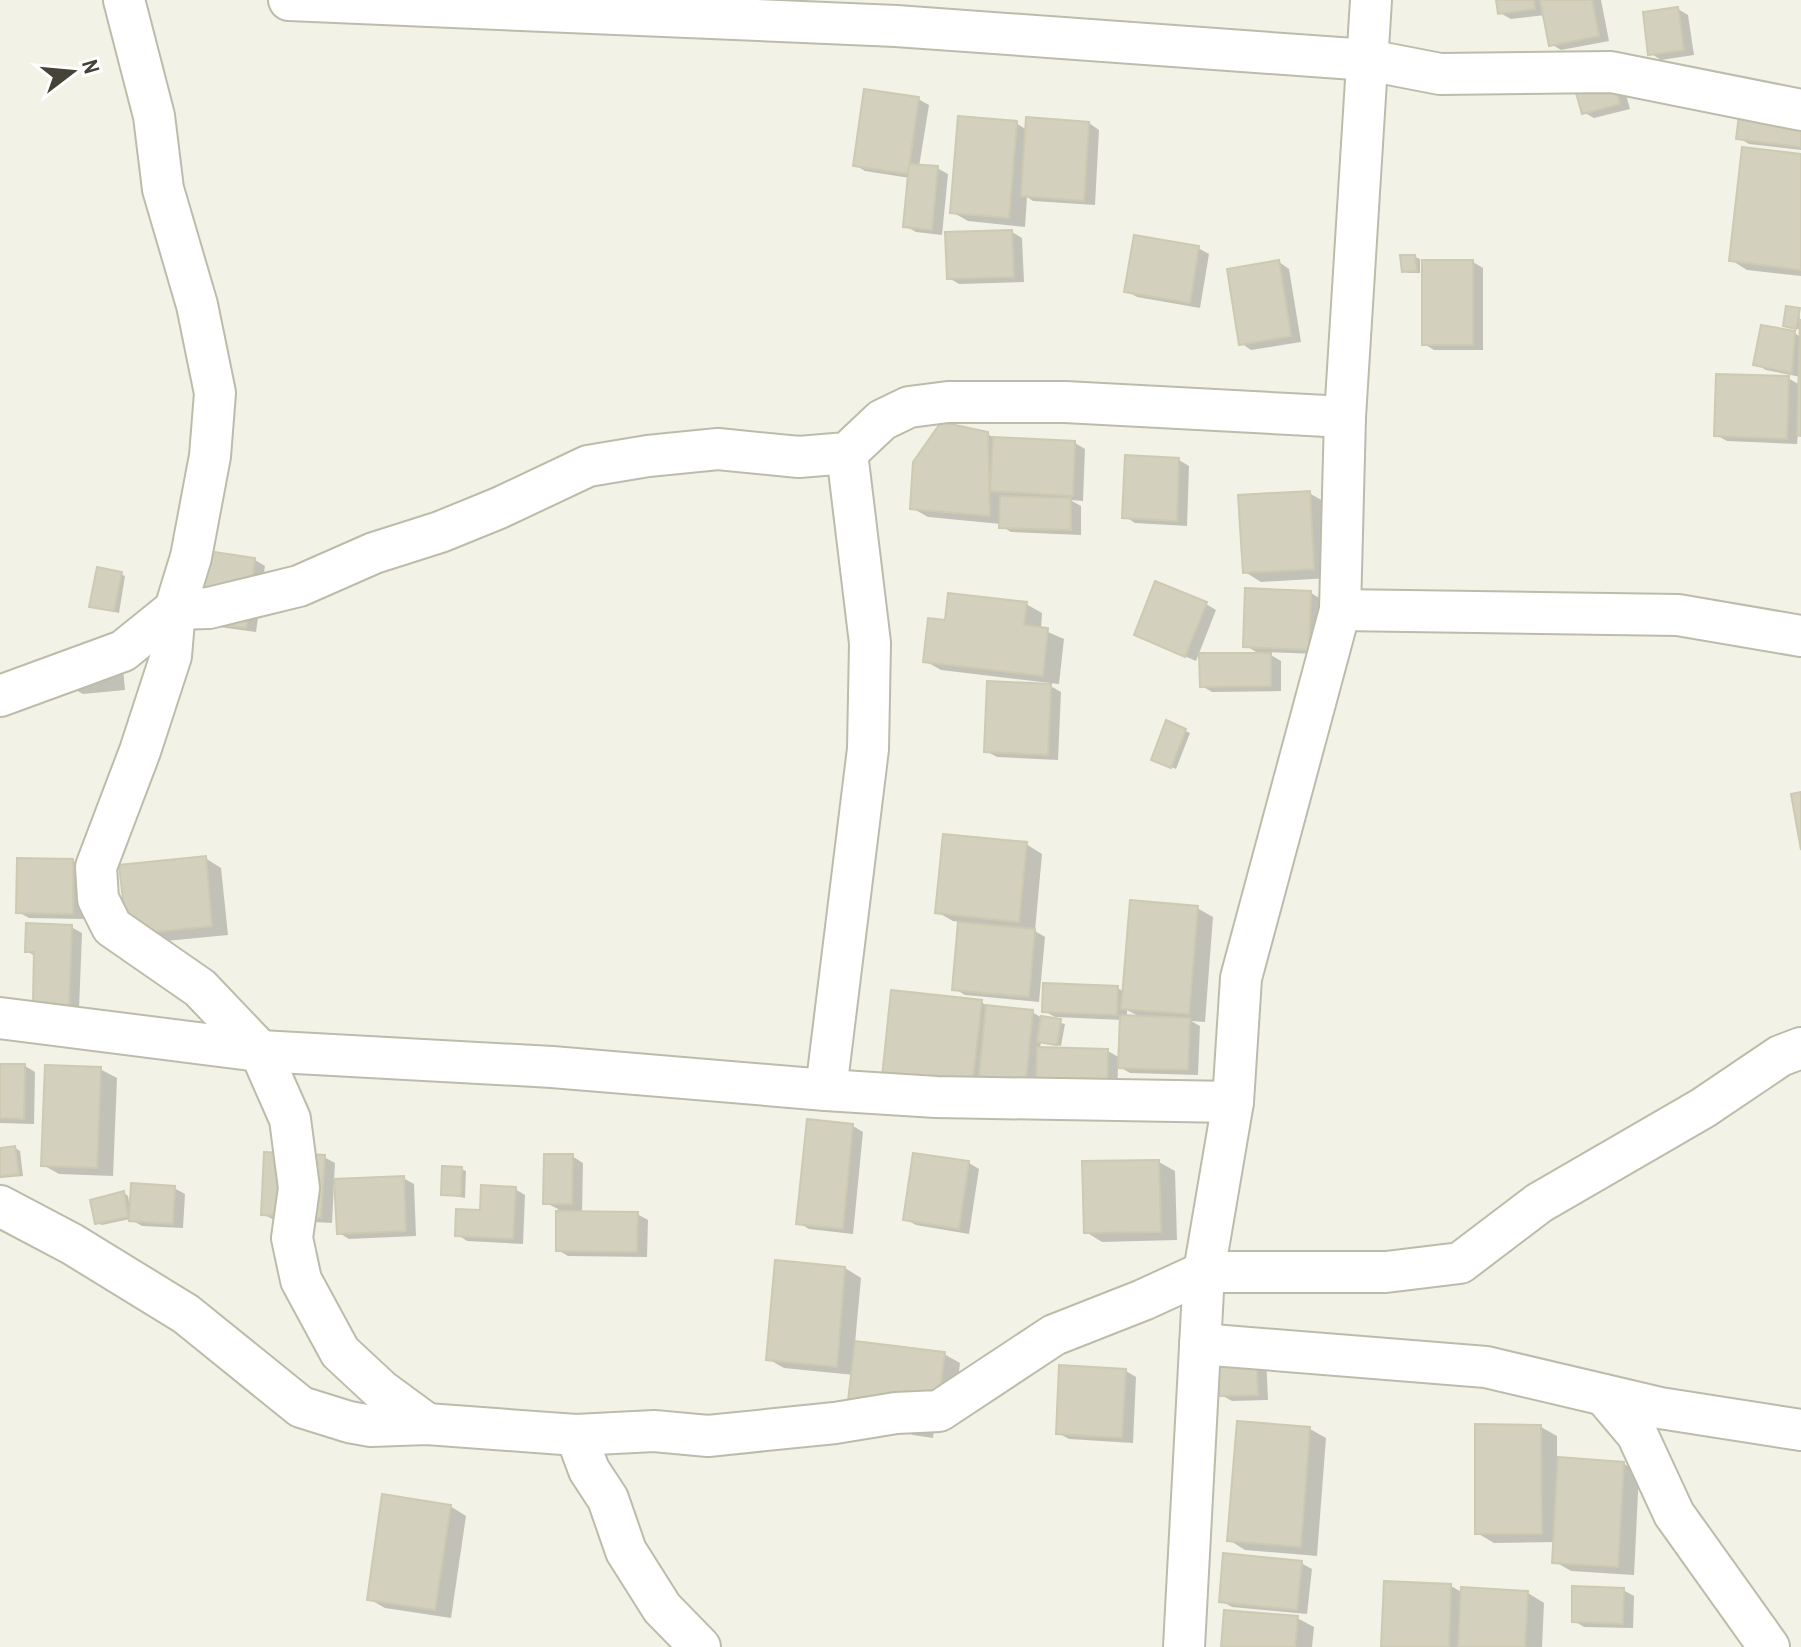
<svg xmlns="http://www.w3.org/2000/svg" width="1801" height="1647" font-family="'Archivo Narrow',sans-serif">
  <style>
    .shadow { fill: #0003; fill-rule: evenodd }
    .building { fill: #d3d1bd; stroke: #cdcab1; stroke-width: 2 }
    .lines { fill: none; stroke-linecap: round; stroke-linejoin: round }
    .minor-casing { stroke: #bdbcaa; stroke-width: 44 }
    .minor { stroke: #fff; stroke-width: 40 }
  </style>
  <rect width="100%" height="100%" fill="#f2f2e7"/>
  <g class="shadow">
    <polygon points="1498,0 1601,0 1609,41 1561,50 1551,44 1545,15 1511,19 1500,13"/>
    <polygon points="1678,9 1688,15 1694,55 1661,60 1650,53"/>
    <polygon points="1621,77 1630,109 1594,118 1583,112"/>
    <polygon points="918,99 929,105 919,167 937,168 948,174 942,235 916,232 905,226 910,178 865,171 855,165"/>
    <polygon points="1016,123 1027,130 1089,123 1099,130 1095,205 1033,201 1027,197 1025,227 968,221 952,212"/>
    <polygon points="1801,124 1801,150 1749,144 1739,138"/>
    <polygon points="1801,156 1801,276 1747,270 1731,260"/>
    <polygon points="1012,232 1022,238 1024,282 959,284 949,278"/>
    <polygon points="1198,248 1209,254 1200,308 1137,297 1127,291"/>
    <polygon points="1415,257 1420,259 1420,273 1473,262 1483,268 1483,350 1434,350 1424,344 1424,273 1408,273 1404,271"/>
    <polygon points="1279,262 1289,269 1301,342 1251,350 1241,343"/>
    <polygon points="1799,310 1801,330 1785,325"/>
    <polygon points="1794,333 1801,337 1801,435 1798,433 1797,444 1727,441 1716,435 1788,378 1800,385 1801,377 1766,370 1755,364"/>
    <polygon points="987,434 997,439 1075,443 1085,449 1083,501 1070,500 1081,506 1081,535 1011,532 1001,526 1001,524 928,517 912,508"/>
    <polygon points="1179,460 1189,466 1187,526 1135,523 1124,516"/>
    <polygon points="1309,493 1325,502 1330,578 1261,582 1245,572"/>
    <polygon points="255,560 265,566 256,632 204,625"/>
    <polygon points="121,574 125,576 119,613 92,606"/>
    <polygon points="1311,593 1321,599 1319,654 1266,652 1281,661 1281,691 1212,692 1202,686 1261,655 1245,645"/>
    <polygon points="1026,604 1042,613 1041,629 1064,639 1059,684 941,670 925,661 947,622"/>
    <polygon points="1206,604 1216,610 1196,661 1136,635"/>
    <polygon points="122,659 125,690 83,694 72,688"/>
    <polygon points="1047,684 1061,692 1058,760 997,757 986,751"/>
    <polygon points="1167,723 1190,733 1176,769 1158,761"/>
    <polygon points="1026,844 1042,854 1035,931 1045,937 1039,1002 965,995 955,989 960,922 953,921 937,912"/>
    <polygon points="205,858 221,868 228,935 145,943"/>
    <polygon points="73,861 83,867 83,919 29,918 18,912"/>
    <path d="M 1197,908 L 1213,917 L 1205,1022 L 1191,1021 L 1200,1026 L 1198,1075 L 1130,1073 L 1118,1066 L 1117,1098 L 900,1085 L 981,1002 L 991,1008 L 1032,1012 L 1044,1019 L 1065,1024 L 1061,1046 L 1041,1041 L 1040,1049 L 1108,1051 L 1120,1058 L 1122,1020 L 1055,1017 L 1044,1011 L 1117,988 L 1125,992 ZM 1127,1010 L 1142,1018 L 1127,1017 Z"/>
    <polygon points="71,927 82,933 79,1010 45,1009 36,957 27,951"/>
    <polygon points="0,1066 25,1066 35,1072 34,1124 0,1123"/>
    <polygon points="100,1069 117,1078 113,1176 59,1174 43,1165"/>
    <polygon points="853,1126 863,1132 853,1234 809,1229 799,1223"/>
    <polygon points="15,1148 20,1151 23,1176 0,1178 0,1150"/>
    <polygon points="915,1155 969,1163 979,1169 969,1234 916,1225 905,1219"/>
    <polygon points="572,1156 583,1163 582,1213 637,1214 648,1220 647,1257 568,1256 558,1250 558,1209 546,1203"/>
    <polygon points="324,1157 335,1163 334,1181 403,1178 414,1184 416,1236 349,1239 339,1233 337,1183 334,1183 332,1223 274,1220 263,1214"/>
    <polygon points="1159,1162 1175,1171 1177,1240 1102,1242 1086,1232"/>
    <polygon points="461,1169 466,1171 465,1198 443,1194"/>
    <polygon points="174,1188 185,1194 183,1228 142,1226 130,1219 102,1225 97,1223 124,1193 128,1196 130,1208"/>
    <polygon points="515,1189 525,1195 523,1244 467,1241 457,1234 482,1212"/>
    <polygon points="845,1268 861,1278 855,1343 944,1354 960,1363 954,1413 936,1411 933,1438 913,1435 897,1426 854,1375 784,1368 768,1359"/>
    <polygon points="1266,1356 1268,1400 1232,1401 1221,1395"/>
    <polygon points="1126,1371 1136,1377 1133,1443 1069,1439 1058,1433"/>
    <polygon points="1541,1427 1557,1436 1557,1459 1623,1463 1639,1473 1634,1575 1571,1571 1554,1561 1555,1542 1494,1543 1477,1533"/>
    <polygon points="1310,1429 1326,1438 1317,1556 1245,1550 1229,1540"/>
    <polygon points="450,1506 466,1516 451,1618 385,1608 369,1599"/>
    <polygon points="1301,1563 1312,1569 1307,1614 1232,1607 1221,1601"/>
    <polygon points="1451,1586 1463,1593 1528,1593 1544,1603 1542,1647 1383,1647"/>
    <polygon points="1623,1590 1634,1596 1633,1628 1584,1627 1574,1621"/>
    <polygon points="1297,1618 1314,1627 1312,1647 1223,1647"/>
  </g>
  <g class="building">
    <polygon points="1496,0 1534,0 1535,9 1498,14"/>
    <polygon points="1540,0 1592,0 1599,36 1549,46"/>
    <polygon points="1678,7 1684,50 1648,55 1643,12"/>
    <polygon points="1611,69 1620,104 1582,114 1572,79"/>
    <polygon points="864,89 919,97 908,174 853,166"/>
    <polygon points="1739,115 1801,122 1801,147 1736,139"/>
    <polygon points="958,116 1017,121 1009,218 950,213"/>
    <polygon points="1026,117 1089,122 1084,201 1021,196"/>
    <polygon points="1742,147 1801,154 1801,270 1729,261"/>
    <polygon points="909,164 938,166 932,230 903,227"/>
    <polygon points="1012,230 1014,277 947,279 945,232"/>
    <polygon points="1134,235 1199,246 1190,303 1124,292"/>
    <polygon points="1400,255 1415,255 1417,271 1402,272"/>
    <polygon points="1279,260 1291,336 1239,345 1227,269"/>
    <rect x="1422" y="260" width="51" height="85"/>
    <polygon points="1786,306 1800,308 1796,329 1783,326"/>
    <polygon points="1800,320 1801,320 1801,436 1797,435"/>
    <polygon points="1761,325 1795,331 1792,373 1753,365"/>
    <polygon points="1716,374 1789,376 1787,439 1714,436"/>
    <polygon points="941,422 988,432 990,516 910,509 913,462"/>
    <polygon points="993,437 1075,441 1073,496 990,491"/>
    <polygon points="1125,455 1179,458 1177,521 1122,518"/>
    <polygon points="1310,491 1314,569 1243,573 1238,495"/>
    <polygon points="1000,496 1071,498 1071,530 999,528"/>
    <polygon points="201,550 255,558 246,628 192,620"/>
    <polygon points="97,567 122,572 114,611 89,607"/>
    <polygon points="1155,581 1207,602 1185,657 1134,635"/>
    <polygon points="1245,588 1311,591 1309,650 1243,647"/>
    <polygon points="948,593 1027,602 1024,625 1048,628 1043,676 923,662 928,618 945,620"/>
    <polygon points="1199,653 1271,653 1271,686 1200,687"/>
    <polygon points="987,681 1051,684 1048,755 984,752"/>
    <polygon points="1166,720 1186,729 1171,768 1151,760"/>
    <polygon points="1801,792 1801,850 1791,794"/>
    <polygon points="943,834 1027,842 1019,922 935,913"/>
    <polygon points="206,856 212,926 127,935 119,865"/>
    <polygon points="17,858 73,859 73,914 16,913"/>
    <polygon points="1130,900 1198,906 1189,1014 1121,1009"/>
    <polygon points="958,922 1035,929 1029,997 952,990"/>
    <polygon points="26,923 72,925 69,1005 33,1004 34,952 25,952"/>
    <polygon points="1043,983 1118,986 1117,1015 1042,1012"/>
    <polygon points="891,990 982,1000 972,1087 882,1077"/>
    <polygon points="986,1005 1033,1010 1026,1081 979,1076"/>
    <polygon points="1120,1015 1190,1018 1188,1070 1118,1068"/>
    <polygon points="1041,1016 1061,1019 1057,1045 1037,1042"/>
    <polygon points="1037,1047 1108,1049 1107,1093 1036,1091"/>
    <polygon points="0,1064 25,1064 24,1119 0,1118"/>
    <polygon points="45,1065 101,1067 97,1168 41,1166"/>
    <polygon points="807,1119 853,1124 843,1229 796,1224"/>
    <polygon points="15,1146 19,1174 0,1176 0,1148"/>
    <polygon points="264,1152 325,1155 321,1218 261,1215"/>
    <polygon points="913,1153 969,1161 959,1229 903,1220"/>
    <polygon points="544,1154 573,1154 572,1204 543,1204"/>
    <polygon points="1159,1160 1161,1232 1084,1233 1082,1161"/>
    <polygon points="442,1166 462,1167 461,1196 441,1195"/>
    <polygon points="404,1176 406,1231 337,1234 334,1179"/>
    <polygon points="131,1183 175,1186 173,1224 129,1221"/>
    <polygon points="481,1185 516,1187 513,1239 455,1236 456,1209 480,1210"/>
    <polygon points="124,1191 128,1217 95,1224 90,1200"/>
    <polygon points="556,1211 638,1212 637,1252 556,1251"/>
    <polygon points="775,1260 845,1267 837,1367 766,1360"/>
    <polygon points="855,1341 945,1352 938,1405 848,1401"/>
    <polygon points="1256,1348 1258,1395 1219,1396 1217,1350"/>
    <polygon points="1059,1365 1126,1369 1122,1438 1056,1434"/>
    <polygon points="1237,1421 1310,1427 1301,1547 1227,1541"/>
    <polygon points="1475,1424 1541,1425 1542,1534 1475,1534"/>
    <polygon points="1558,1457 1624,1462 1618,1567 1552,1563"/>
    <polygon points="382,1494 451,1505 435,1610 367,1600"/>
    <polygon points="1223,1553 1302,1561 1297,1610 1219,1602"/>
    <polygon points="1384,1581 1451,1584 1449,1647 1381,1647"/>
    <polygon points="1572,1586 1624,1588 1623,1624 1572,1622"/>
    <polygon points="1461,1587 1528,1591 1525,1647 1458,1647"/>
    <polygon points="1224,1610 1298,1616 1295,1647 1221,1647"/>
  </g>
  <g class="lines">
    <defs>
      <g id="minor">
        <polyline points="124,0 154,116 163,189 197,305 215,393 210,456 191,557 175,609 171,656 140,751 96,867 98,899 112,927 200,988 260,1051 290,1119 299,1188 292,1238 301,1280 340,1352 382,1391 427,1424"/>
        <polyline points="289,0 896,26 1368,60 1440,74 1611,72 1801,110"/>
        <polyline points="1340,610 1678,615 1801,636"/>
        <polyline points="0,696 123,651 175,609 209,608 299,586 374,553 440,532 499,508 588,466 648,456 718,449 799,457 847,453 882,420 909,407 948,402 1065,402 1345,417"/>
        <polyline points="0,1018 260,1051 552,1067 826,1090 936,1097 1233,1102"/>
        <polyline points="826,1090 868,749 870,643 847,453"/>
        <polyline points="0,1206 72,1244 186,1314 301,1407 349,1422 371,1426 427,1424 576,1435 654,1431 708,1436 835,1423 896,1413 939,1411 1054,1335 1143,1300 1204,1272 1386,1272 1460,1263 1539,1203 1703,1108 1780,1056 1801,1048"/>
        <polyline points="1200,1344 1486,1367 1660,1408 1801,1430"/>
        <polyline points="1604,1395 1637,1434 1674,1514 1769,1647"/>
        <polyline points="576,1435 589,1470 608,1499 626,1551 662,1608 700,1647"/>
        <polyline points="1184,1647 1204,1272 1233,1102 1241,978 1340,610 1345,417 1371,0"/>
      </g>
    </defs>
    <use href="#minor" class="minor-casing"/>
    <use href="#minor" class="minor"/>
  </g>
  <g transform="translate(72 72) rotate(74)" stroke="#ffffff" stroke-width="6" paint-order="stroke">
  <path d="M0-6L14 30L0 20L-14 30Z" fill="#454337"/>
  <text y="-12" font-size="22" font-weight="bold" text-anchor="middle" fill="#454337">N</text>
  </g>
</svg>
